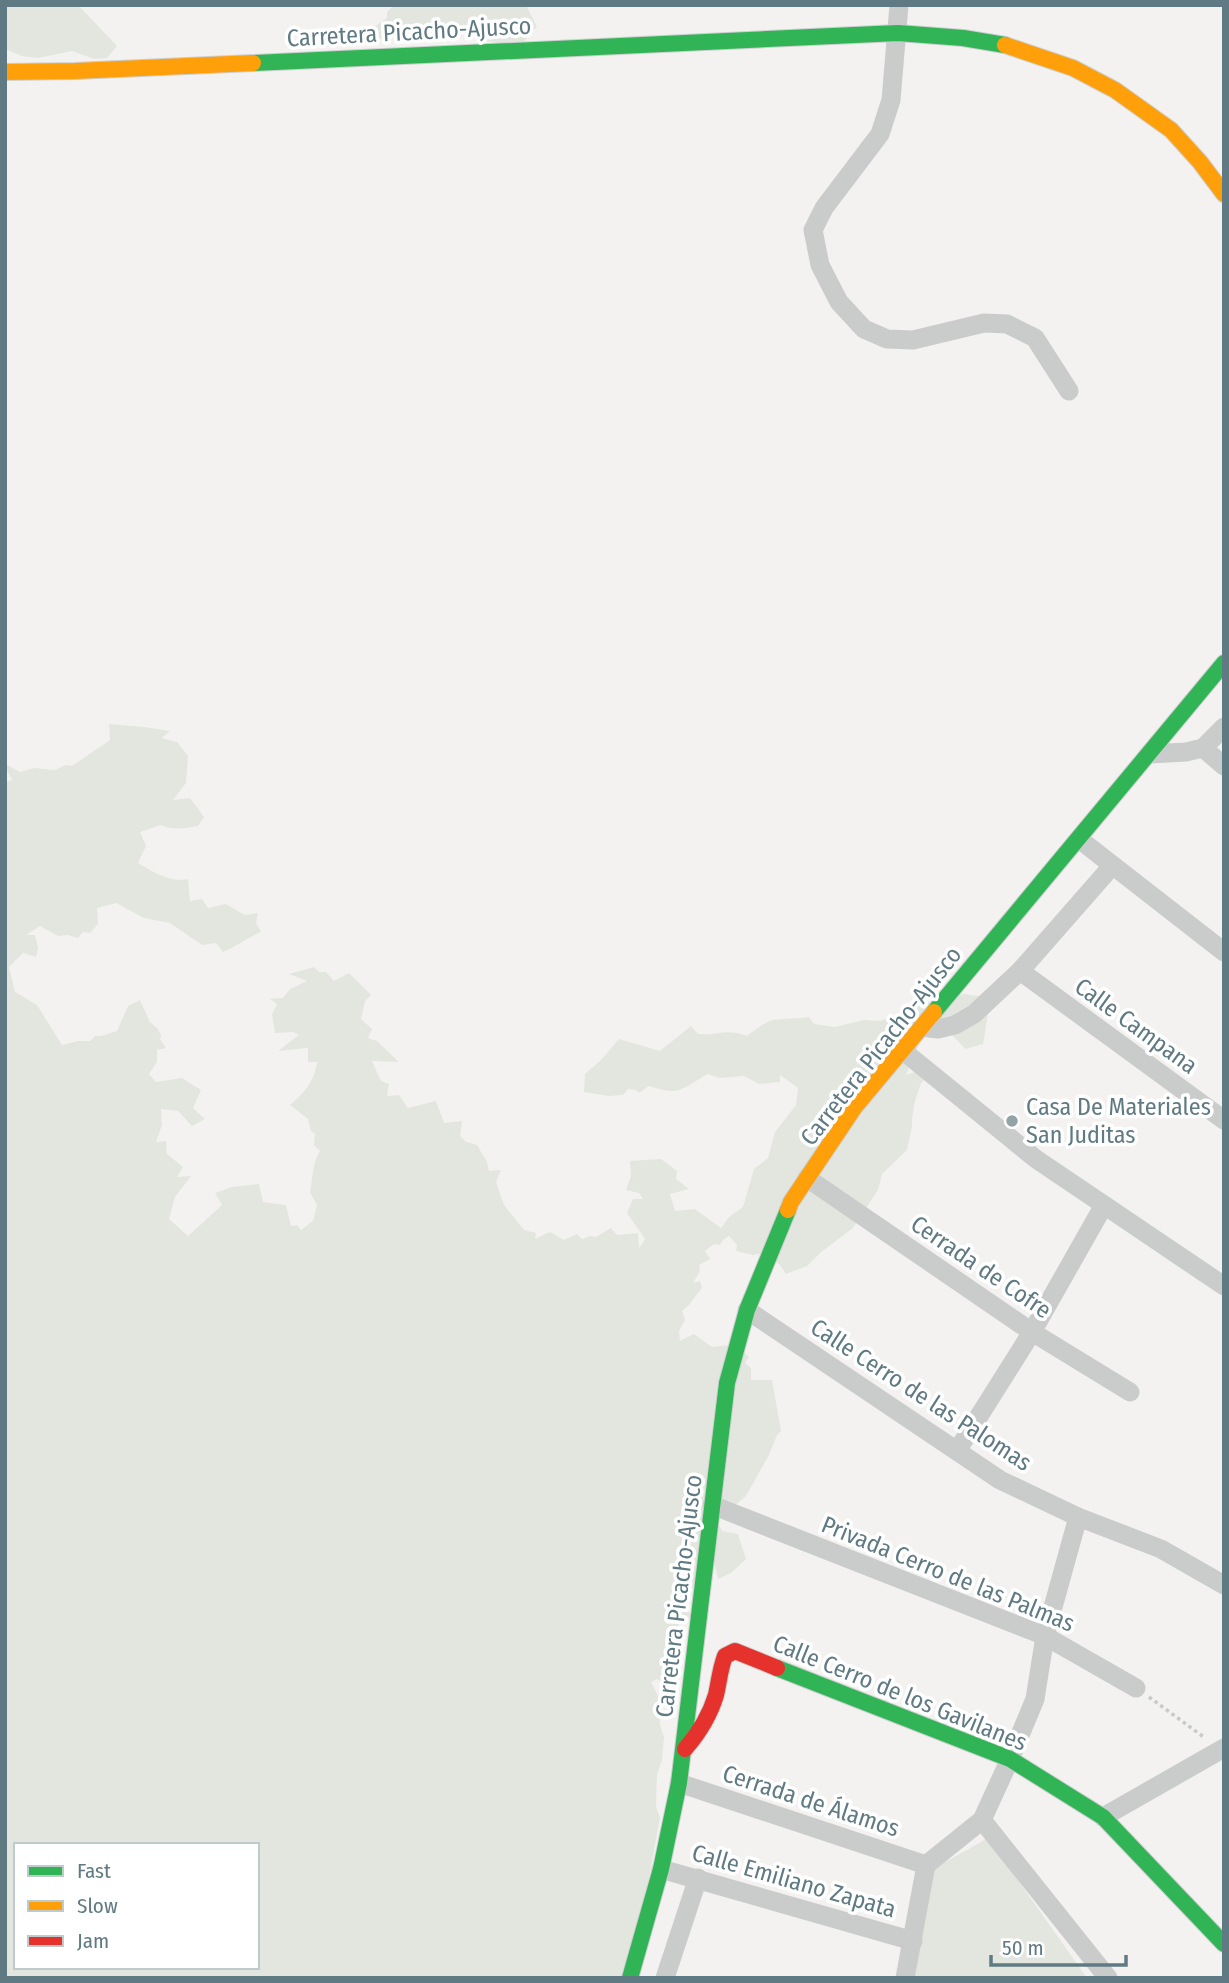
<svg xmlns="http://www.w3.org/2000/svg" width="1229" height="1983" font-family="'Fira Sans Condensed',sans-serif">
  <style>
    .green { fill: #e3e6de; fill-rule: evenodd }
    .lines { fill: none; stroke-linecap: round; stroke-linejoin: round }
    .fast-casing { stroke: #cccfcf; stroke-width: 18 }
    .slow-casing { stroke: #cccfcf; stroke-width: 18 }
    .jam-casing { stroke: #cccfcf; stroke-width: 18 }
    .path { stroke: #c8c9c9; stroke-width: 3.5; stroke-dasharray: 3.5 3.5; stroke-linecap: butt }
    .street { stroke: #cacccc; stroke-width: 19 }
    .fast { stroke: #30b455; stroke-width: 16 }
    .slow { stroke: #ff9f0a; stroke-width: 16 }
    .jam { stroke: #e5322d; stroke-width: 16 }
    .poi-dot { fill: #93a4a9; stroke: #fff; stroke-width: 2.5 }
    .labels { text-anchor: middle; stroke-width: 7; stroke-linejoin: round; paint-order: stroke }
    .street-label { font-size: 24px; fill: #607a83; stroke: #fff }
    .poi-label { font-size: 24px; fill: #607a83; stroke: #fff; text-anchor: start }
  </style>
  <rect width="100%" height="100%" fill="#f3f2f0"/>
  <g class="green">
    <polygon points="5,5 78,5 117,46 107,58 94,59 72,51 38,58 22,56 5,49"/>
    <polygon points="394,5 526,5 537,27 520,46 485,41 480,35 394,28 382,41 376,35 363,39 364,34 387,18 387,12"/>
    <path d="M 109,724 L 144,727 L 170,731 L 162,738 L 177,742 L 188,756 L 186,783 L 173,800 L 190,798 L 204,817 L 198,826 C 186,828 172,831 161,825 L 140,832 L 146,846 L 138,863 C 154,872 169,883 188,879 L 190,901 L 202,899 L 208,908 L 226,904 L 245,915 L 258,913 L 256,923 L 261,932 C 247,938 237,946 223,952 L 216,943 L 202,945 L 170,923 L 144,918 L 116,903 L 97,908 L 98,924 L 90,933 L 83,932 L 78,938 L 68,935 L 58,936 L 40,926 L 26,935 L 35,935 L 38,948 L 36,957 L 23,953 L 9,967 L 15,992 L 37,1005 L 62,1045 L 78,1041 L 90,1041 L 95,1036 L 101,1036 L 117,1031 L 128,1006 L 140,1000 L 150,1022 L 158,1029 L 161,1036 L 160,1039 L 166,1048 L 157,1050 L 157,1062 L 149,1074 L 156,1082 L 182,1078 L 201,1090 L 193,1108 L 205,1119 L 192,1126 L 178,1111 L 161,1109 L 162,1125 L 156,1142 L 166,1141 L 167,1154 L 183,1167 L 177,1177 L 191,1176 L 175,1197 L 169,1219 L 188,1236 L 222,1205 L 215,1193 L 232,1187 L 259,1184 L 263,1202 L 286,1205 L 291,1226 L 297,1225 L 301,1230 L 313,1221 L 317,1205 L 310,1192 C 313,1177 312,1164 320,1151 L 314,1145 L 315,1134 L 311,1131 L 308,1119 L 290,1105 C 304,1093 315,1081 317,1062 L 308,1062 L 308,1048 L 278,1051 L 299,1035 L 293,1032 L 275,1033 L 272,1014 L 277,1004 L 270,999 L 283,998 L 290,989 L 307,981 L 289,974 L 314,967 L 319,972 L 326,972 L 334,981 L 349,973 L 371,995 L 365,1001 L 361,1019 L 372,1029 L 368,1038 L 377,1041 L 399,1062 L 372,1061 L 381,1081 L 389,1084 L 387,1096 L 399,1095 L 408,1108 L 436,1101 L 444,1123 L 462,1121 L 460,1136 L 466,1142 L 477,1145 L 487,1162 L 489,1171 L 501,1170 L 496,1182 L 504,1205 L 524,1230 L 536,1233 L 535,1239 L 550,1232 L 564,1240 L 577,1234 L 582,1239 L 590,1236 L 596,1237 L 611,1228 L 617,1235 L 638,1233 L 639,1248 L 645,1239 L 627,1213 L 633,1199 L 643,1199 L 639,1193 L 626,1190 L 631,1176 L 630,1161 L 661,1159 L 677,1171 L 676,1179 L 689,1189 L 670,1194 L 675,1211 L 695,1209 L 721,1228 L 729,1217 L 743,1207 L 754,1169 L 768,1158 L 775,1132 L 796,1105 L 798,1088 L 780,1075 L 780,1082 L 759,1084 L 744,1076 L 719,1078 L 708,1074 C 698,1079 682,1092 672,1091 C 665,1091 656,1088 649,1086 L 639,1093 L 636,1090 L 628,1089 L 623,1095 L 608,1096 L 584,1092 L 585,1074 L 601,1060 L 619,1039 L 660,1051 L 691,1026 L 698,1034 C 719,1036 726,1028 747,1036 C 754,1031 764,1022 773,1020 C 785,1018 797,1019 809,1017 L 814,1024 L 835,1027 L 864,1020 L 880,1021 L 926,1003 L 964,994 L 984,997 L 983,1003 L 988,1014 L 983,1044 L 965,1049 L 941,1023 L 923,1035 L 906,1075 L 924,1069 L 929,1075 L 921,1083 L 915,1101 L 912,1118 L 912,1127 L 907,1150 L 882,1174 L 878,1190 L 853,1228 L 820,1253 L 807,1266 L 786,1274 L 780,1265 L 763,1253 L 753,1255 L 736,1251 L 737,1245 L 729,1236 L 723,1240 L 720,1245 L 714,1244 L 705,1251 L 710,1259 L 699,1265 L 700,1271 L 693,1283 L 700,1281 L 702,1288 L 688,1306 L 682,1311 L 685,1320 L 679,1331 L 680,1341 L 694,1334 L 712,1347 C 731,1345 735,1343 749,1357 L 745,1363 L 751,1368 L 751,1380 L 772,1380 L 781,1431 L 777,1435 L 769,1455 L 746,1496 L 733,1507 L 714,1514 L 722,1531 L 738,1534 L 746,1559 L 731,1573 L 718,1579 L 714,1562 L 691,1590 L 685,1607 L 695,1620 L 681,1615 L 665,1624 L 679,1624 L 672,1636 L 683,1639 L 680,1645 L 677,1674 L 666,1686 L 657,1679 L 651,1682 L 658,1696 L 657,1716 L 660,1719 L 660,1725 L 664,1737 L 662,1760 L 657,1774 L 656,1807 L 660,1817 L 631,1978 L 5,1978 L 5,782 L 12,780 L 6,768 L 5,764 L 20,772 L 34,768 L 55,770 L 66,765 L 72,766 L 110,740 ZM 16,1845 L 257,1845 L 257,1967 L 16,1967 Z"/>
    <polygon points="988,1838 1087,1978 909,1978 931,1870"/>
  </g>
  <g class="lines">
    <defs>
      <g id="fast">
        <polyline points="253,63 898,33 963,38 1005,45"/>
        <polyline points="934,1012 1224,663"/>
        <polyline points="777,1668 1010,1759 1103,1817 1224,1944"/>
        <polyline points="630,1978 661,1869 679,1783 727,1383 747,1310 788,1210"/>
      </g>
      <g id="slow">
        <polyline points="1005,45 1073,68 1115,90 1171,130 1200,162 1224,194"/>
        <polyline points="5,72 75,71 253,63"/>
        <polyline points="788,1210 791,1202 854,1108 934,1012"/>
      </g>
      <path id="jam" d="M 685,1749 C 699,1733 710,1715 716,1695 C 719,1682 720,1669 725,1656 L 735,1651 L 777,1668"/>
    </defs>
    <use href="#fast" class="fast-casing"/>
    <use href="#slow" class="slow-casing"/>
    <use href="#jam" class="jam-casing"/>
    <polyline class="path" points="1149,1697 1205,1738"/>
    <g class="street">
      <polyline points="899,5 891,100 880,134 824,208 813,230 820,265 839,302 864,329 887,339 913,340 984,323 1007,324 1035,338 1069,391"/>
      <polyline points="1203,748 1224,766"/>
      <polyline points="1150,754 1186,752 1203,748 1224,727"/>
      <polyline points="1079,839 1224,952"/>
      <polyline points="1020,971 1224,1120"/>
      <polyline points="921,1027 938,1029 955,1025 974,1014 1020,971 1112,866"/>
      <polyline points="902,1050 1036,1159 1224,1286"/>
      <polyline points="807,1178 1032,1332 1130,1392"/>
      <polyline points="747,1310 1000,1480 1078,1517 1161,1549 1224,1585"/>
      <polyline points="957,1451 1032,1332 1104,1205"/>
      <polyline points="712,1505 1045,1636 1136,1688"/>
      <polyline points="679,1783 926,1865"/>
      <polyline points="1103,1817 1224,1748"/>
      <polyline points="982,1820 1108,1978"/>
      <polyline points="661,1869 913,1941"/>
      <polyline points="665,1978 698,1878"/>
      <polyline points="905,1978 926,1865 982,1820 1010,1759 1035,1699 1045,1636 1078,1517"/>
    </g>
    <use href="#fast" class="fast"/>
    <use href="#slow" class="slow"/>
    <use href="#jam" class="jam"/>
  </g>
  <circle class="poi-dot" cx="1012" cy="1121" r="7"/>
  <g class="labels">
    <g class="street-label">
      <text transform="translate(409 32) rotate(-3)" y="8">Carretera Picacho-Ajusco</text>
      <text transform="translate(1136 1026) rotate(36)" y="8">Calle Campana</text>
      <text transform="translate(881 1046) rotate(-52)" y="8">Carretera Picacho-Ajusco</text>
      <text transform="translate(981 1267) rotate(34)" y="8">Cerrada de Cofre</text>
      <text transform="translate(921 1395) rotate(33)" y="8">Calle Cerro de las Palomas</text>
      <text transform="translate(948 1574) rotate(22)" y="8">Privada Cerro de las Palmas</text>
      <text transform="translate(679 1596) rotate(-83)" y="8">Carretera Picacho-Ajusco</text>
      <text transform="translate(900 1693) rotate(22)" y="8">Calle Cerro de los Gavilanes</text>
      <text transform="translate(811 1801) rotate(18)" y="8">Cerrada de Álamos</text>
      <text transform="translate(794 1881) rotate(16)" y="8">Calle Emiliano Zapata</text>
    </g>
    <g class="poi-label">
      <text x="1026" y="1115">Casa De Materiales<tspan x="1026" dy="28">San Juditas</tspan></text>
    </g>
  </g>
  <rect width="1229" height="1983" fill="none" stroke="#607a83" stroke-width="14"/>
  <rect x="14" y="1843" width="245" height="126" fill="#ffffff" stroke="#bfcacd" stroke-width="2"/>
  <rect x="28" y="1866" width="35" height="10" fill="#30b455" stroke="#bfcacd" stroke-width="2"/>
  <text x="77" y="1878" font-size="21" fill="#607a83">Fast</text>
  <rect x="28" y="1901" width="35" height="10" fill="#ff9f0a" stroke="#bfcacd" stroke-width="2"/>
  <text x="77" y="1913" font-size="21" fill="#607a83">Slow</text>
  <rect x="28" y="1936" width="35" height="10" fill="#e5322d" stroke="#bfcacd" stroke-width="2"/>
  <text x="77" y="1948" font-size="21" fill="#607a83">Jam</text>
  <path d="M991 1955v10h135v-10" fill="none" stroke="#607a83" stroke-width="3.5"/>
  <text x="1002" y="1955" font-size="21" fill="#607a83" stroke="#ffffff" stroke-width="5" paint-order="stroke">50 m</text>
</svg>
